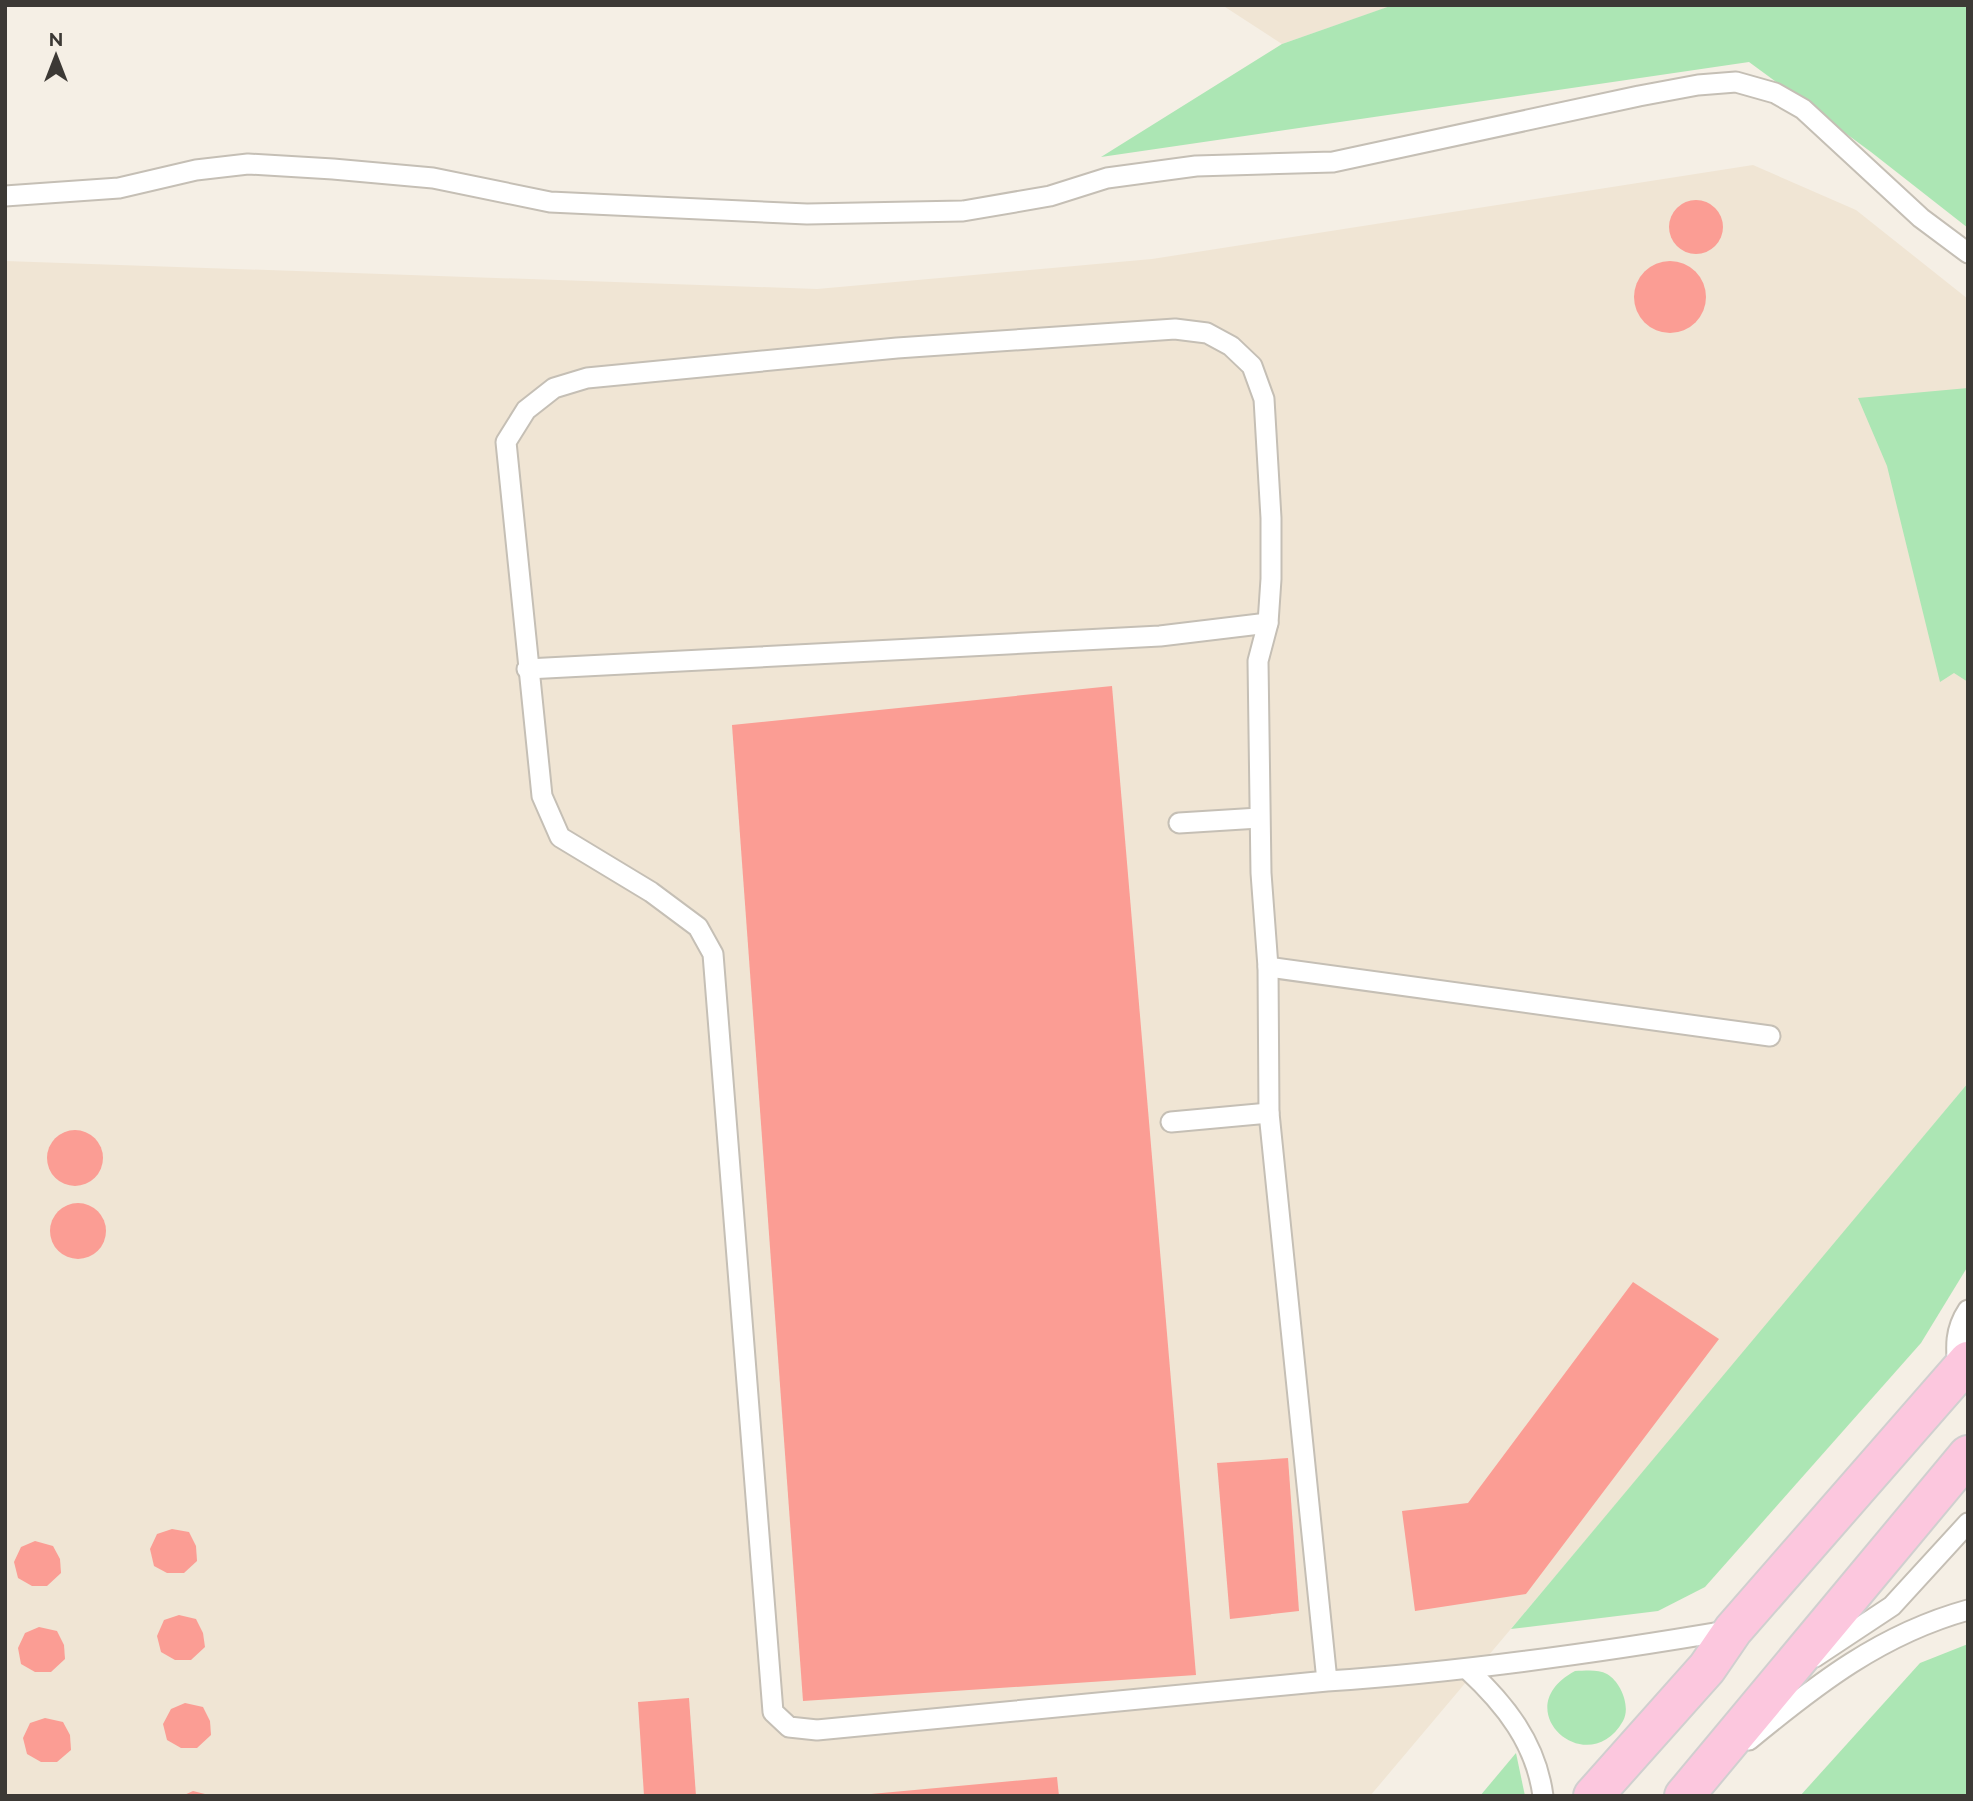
<svg xmlns="http://www.w3.org/2000/svg" width="1973" height="1801" font-family="Raleway,sans-serif">
  <style>
    .built { fill: #f0e5d4 }
    .green { fill: #ace6b4 }
    .building { fill: #fb9d94 }
    .lines { fill: none; stroke-linecap: round; stroke-linejoin: round }
    .service-casing { stroke: #c5bfb5; stroke-width: 23 }
    .trunk-casing { stroke: #d0cfcf; stroke-width: 42 }
    .service { stroke: #fff; stroke-width: 19 }
    .trunk { stroke: #fcc7de; stroke-width: 38 }
  </style>
  <rect width="100%" height="100%" fill="#f5efe5"/>
  <g class="built">
    <polygon points="1222,5 1394,5 1282,44"/>
    <polygon points="1753,165 1856,210 1968,299 1968,1083 1757,1337 1370,1796 5,1796 5,261 817,289 1152,259"/>
  </g>
  <g class="green">
    <polygon points="1393,5 1968,5 1968,228 1871,152 1749,62 1101,157 1282,44"/>
    <polygon points="1968,388 1968,682 1954,673 1940,682 1887,466 1858,398"/>
    <polygon points="1968,1083 1968,1266 1921,1343 1705,1587 1658,1611 1511,1629"/>
    <polygon points="1968,1644 1968,1796 1800,1796 1920,1663"/>
    <path d="M 1575,1671 C 1585,1671 1598,1669 1607,1674 C 1621,1682 1631,1707 1623,1721 C 1588,1783 1504,1709 1575,1671 Z"/>
    <polygon points="1516,1753 1525,1796 1480,1796"/>
  </g>
  <g class="building">
    <circle cx="1696" cy="227" r="27"/>
    <circle cx="1670" cy="297" r="36"/>
    <polygon points="1112,686 1196,1675 803,1701 732,725"/>
    <circle cx="75" cy="1158" r="28"/>
    <circle cx="78" cy="1231" r="28"/>
    <polygon points="1633,1282 1719,1339 1526,1594 1415,1611 1402,1511 1468,1503"/>
    <polygon points="1288,1458 1299,1611 1230,1619 1217,1463"/>
    <polygon points="172,1529 189,1532 196,1546 197,1561 184,1573 167,1573 154,1566 150,1549 157,1534"/>
    <polygon points="35,1541 53,1546 60,1559 61,1573 47,1586 32,1586 18,1578 14,1562 21,1547"/>
    <polygon points="179,1615 196,1619 203,1633 205,1647 191,1660 175,1660 161,1652 157,1636 164,1620"/>
    <polygon points="39,1627 57,1631 64,1645 65,1659 51,1672 35,1672 21,1664 18,1648 25,1633"/>
    <polygon points="689,1698 696,1796 644,1796 638,1702"/>
    <polygon points="185,1703 203,1707 210,1721 211,1735 197,1748 181,1748 167,1740 163,1724 171,1709"/>
    <polygon points="45,1718 63,1722 70,1735 71,1750 57,1762 41,1762 27,1754 23,1738 30,1723"/>
    <polygon points="1057,1777 1059,1796 871,1796 871,1794"/>
    <polygon points="193,1791 209,1795 208,1796 182,1796"/>
  </g>
  <g class="lines">
    <defs>
      <g id="service">
        <polyline points="5,196 119,188 196,170 248,164 333,169 433,178 550,202 807,214 963,211 1050,196 1107,178 1196,166 1333,162 1639,96 1698,85 1736,82 1775,93 1803,109 1921,218 1968,253"/>
        <polyline points="527,669 1160,636 1268,623"/>
        <polyline points="1179,823 1259,818"/>
        <polyline points="1268,967 1770,1036"/>
        <polyline points="1171,1122 1269,1113"/>
        <path d="M 1958,1373 C 1956,1348 1954,1331 1968,1310"/>
        <polyline points="1815,1657 1892,1606 1968,1523"/>
        <path d="M 1467,1669 C 1505,1704 1536,1743 1543,1796"/>
        <path d="M 1327,1681 L 817,1730 L 789,1727 L 773,1712 L 713,954 L 698,927 L 651,892 L 560,837 L 542,796 L 506,442 L 526,410 L 554,388 L 587,378 L 897,348 L 1175,329 L 1207,333 L 1231,346 L 1252,366 L 1264,399 L 1271,518 L 1271,579 L 1268,623 L 1258,661 L 1261,873 L 1268,967 L 1269,1113 L 1327,1681 C 1463,1672 1597,1653 1732,1630"/>
        <path d="M 1749,1740 C 1817,1684 1881,1634 1968,1610"/>
      </g>
      <g id="trunk">
        <polyline points="1593,1796 1707,1668 1733,1630 1968,1361"/>
        <polyline points="1684,1796 1968,1455"/>
      </g>
    </defs>
    <use href="#service" class="service-casing"/>
    <use href="#trunk" class="trunk-casing"/>
    <use href="#service" class="service"/>
    <use href="#trunk" class="trunk"/>
  </g>
  <rect width="1973" height="1801" fill="none" stroke="#3c3935" stroke-width="14"/>
  <g transform="translate(56 56)" stroke="#f5efe5" stroke-width="5" paint-order="stroke">
  <path d="M0-5L12 26L0 18L-12 26Z" fill="#3c3935"/>
  <text y="-10" font-size="19" font-weight="bold" text-anchor="middle" fill="#3c3935">N</text>
  </g>
</svg>
